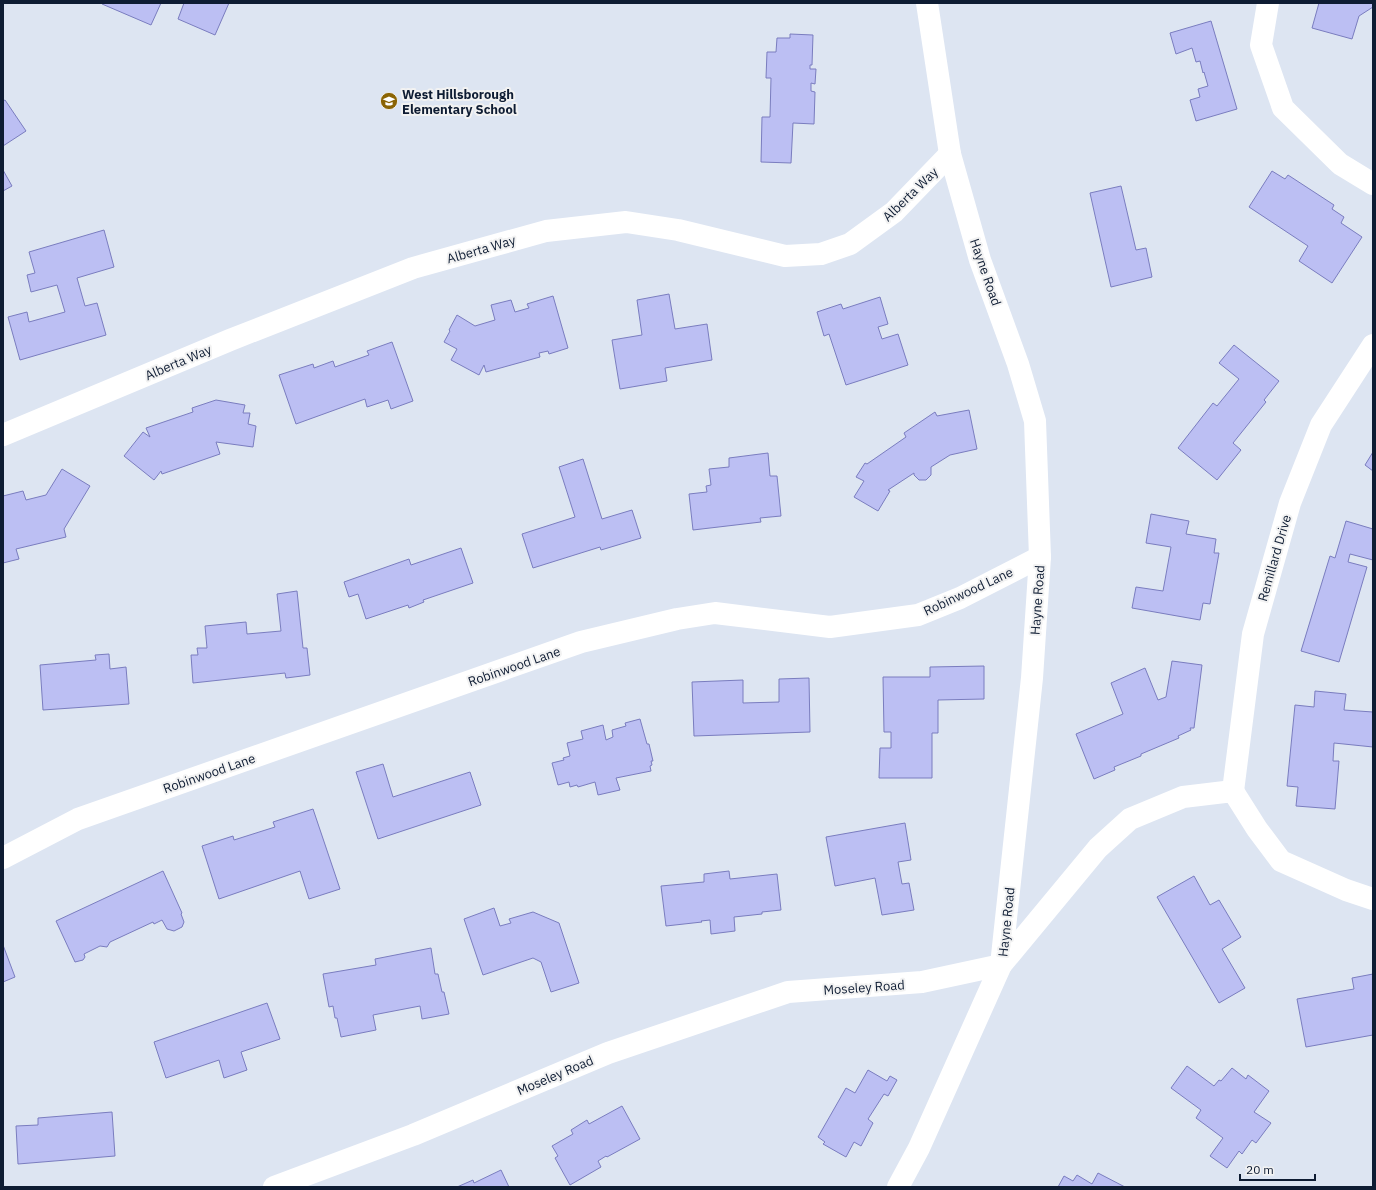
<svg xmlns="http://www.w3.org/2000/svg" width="1376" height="1190" font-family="'IBM Plex Sans',sans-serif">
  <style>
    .building { fill: #bcbff3; stroke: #7a7dbf }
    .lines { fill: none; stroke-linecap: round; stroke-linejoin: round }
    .minor { stroke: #fff; stroke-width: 22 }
    .tertiary { stroke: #fff; stroke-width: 22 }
    .labels { text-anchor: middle; stroke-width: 4; stroke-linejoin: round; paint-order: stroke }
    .poi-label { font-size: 13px; font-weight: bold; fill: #0e1c33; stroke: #f2f2f2; text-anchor: start }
    .street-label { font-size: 13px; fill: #0e1c33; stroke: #f2f2f2 }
  </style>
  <rect width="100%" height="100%" fill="#dde5f2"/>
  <g class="building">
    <polygon points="102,3 161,3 151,25 102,4"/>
    <polygon points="184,3 229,3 215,35 178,19"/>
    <polygon points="1319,3 1373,3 1373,7 1359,16 1352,39 1312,28"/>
    <polygon points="1211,21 1237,109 1196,121 1190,100 1200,97 1198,89 1208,86 1204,72 1203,73 1200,61 1196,62 1192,48 1176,54 1170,33"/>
    <polygon points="790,34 813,35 812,65 810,65 810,69 816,69 815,84 811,83 811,91 815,92 814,124 793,123 791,163 761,162 762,117 770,117 771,78 766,78 767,52 776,52 777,38 790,38"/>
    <polygon points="5,100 26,131 3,146 3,101"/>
    <polygon points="3,170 12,186 3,191"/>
    <polygon points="1272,171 1285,179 1288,175 1334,205 1332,209 1344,217 1341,223 1362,237 1332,283 1299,261 1308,246 1249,207"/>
    <polygon points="1121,186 1136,250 1146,248 1152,277 1111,287 1090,193"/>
    <polygon points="104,230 114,267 77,278 85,306 97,303 106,335 20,360 8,317 27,312 29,322 65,312 57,285 31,292 27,275 35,273 29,252"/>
    <polygon points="669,294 675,329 707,324 712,360 665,368 667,381 620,389 612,340 642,335 637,300"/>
    <polygon points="553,296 568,348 549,354 548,351 539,353 540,357 486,372 484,365 479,375 451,360 457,349 444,342 450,331 449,330 457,315 475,326 495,320 491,305 511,300 515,312 529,308 527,304"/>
    <polygon points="880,297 888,324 878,327 882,339 898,334 908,365 846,385 829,334 824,336 817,312 841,304 843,309"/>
    <polygon points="392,342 413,401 391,409 388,400 367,407 365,399 296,424 279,375 313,364 314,368 333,361 335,367 369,355 367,351"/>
    <polygon points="1234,345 1279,381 1264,400 1266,402 1233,443 1241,450 1217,480 1178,448 1213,403 1217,406 1239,379 1219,363"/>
    <polygon points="216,400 245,405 243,413 250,413 248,424 256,426 253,447 216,442 220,454 162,474 161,471 154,480 124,456 143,432 150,437 146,428 193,412 192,408"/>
    <polygon points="969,410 977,449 950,455 931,467 931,475 926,480 919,480 914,475 914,473 888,490 890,491 878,511 854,497 864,481 856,477 865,463 867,464 906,437 904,433 935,412 937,416"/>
    <polygon points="1373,452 1373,471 1365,465"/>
    <polygon points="768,453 770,476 777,476 781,516 760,518 761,522 693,530 689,494 707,492 706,486 711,485 709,469 729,467 729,458"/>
    <polygon points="583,459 602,519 632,510 641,538 601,550 600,547 533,568 522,534 575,517 559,467"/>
    <polygon points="62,469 90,486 64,529 66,537 16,549 19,559 3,563 3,496 23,491 26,500 46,495"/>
    <polygon points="1151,514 1189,521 1186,534 1216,539 1214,553 1219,553 1210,604 1203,603 1200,620 1132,608 1136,587 1163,591 1171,547 1146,543"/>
    <polygon points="1346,521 1373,529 1373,560 1350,554 1348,562 1367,567 1339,662 1301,651 1330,556 1335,558"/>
    <polygon points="461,548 473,583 423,600 424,602 409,608 408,605 366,619 358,594 349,597 344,582 409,559 411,565"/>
    <polygon points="297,591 303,648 307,648 310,675 286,678 285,673 193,683 191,655 198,655 197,648 207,648 205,626 246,622 247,634 281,631 277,594"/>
    <polygon points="109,654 110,669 126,667 129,704 43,710 40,665 96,660 95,655"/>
    <polygon points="1172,661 1202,665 1194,728 1190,728 1191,730 1178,736 1179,738 1141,754 1141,756 1114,767 1115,770 1094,779 1076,734 1123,714 1111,683 1145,668 1158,700 1166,697"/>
    <polygon points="984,666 984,699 938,700 938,733 932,733 932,778 879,778 880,748 891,748 891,732 884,732 883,677 930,677 930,667"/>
    <polygon points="809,678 810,732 694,736 692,682 743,680 743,703 779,702 779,679"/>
    <polygon points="1315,691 1346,694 1344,710 1373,712 1373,747 1334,743 1333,761 1339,761 1335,809 1296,806 1298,787 1287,786 1295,705 1314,707"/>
    <polygon points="640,719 647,744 649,744 653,761 651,761 652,765 650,766 651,771 616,778 620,790 598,795 595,782 578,787 577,785 570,787 569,782 558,785 552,763 564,760 563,758 570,756 567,743 583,739 581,731 603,725 606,740 613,737 612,730 626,726 625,723"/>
    <polygon points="383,764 393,797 470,772 481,805 378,839 356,772"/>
    <polygon points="313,809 340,889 309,899 300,871 219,899 202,846 233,836 234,840 275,827 273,822"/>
    <polygon points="905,823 911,860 898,862 902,884 909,883 914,910 882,915 875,878 835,886 826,837"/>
    <polygon points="163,871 182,913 181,914 184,922 182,927 174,931 167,929 162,920 154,924 153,922 110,942 107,947 100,946 84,954 85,957 83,960 75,962 56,921"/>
    <polygon points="729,871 730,879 777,874 781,910 762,912 762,914 734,917 735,931 711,934 710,920 701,921 702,922 666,926 661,886 704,882 704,874"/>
    <polygon points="1194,876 1210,905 1219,900 1241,937 1222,949 1245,988 1219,1003 1157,897"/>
    <polygon points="494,908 500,926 511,923 509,919 533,912 559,923 579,983 551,992 541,962 533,958 483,975 464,919"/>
    <polygon points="3,945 15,977 3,982"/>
    <polygon points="431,948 435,974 438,974 442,992 444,992 449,1014 422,1019 420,1006 373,1015 376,1030 341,1037 337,1018 335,1018 333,1006 329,1007 323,974 376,965 375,959"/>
    <polygon points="1373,974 1373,1035 1306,1047 1297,999 1354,989 1352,978"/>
    <polygon points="267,1003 280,1039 241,1052 247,1070 224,1078 219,1060 166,1078 154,1042"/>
    <polygon points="1187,1066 1214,1086 1219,1080 1221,1081 1232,1068 1246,1079 1248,1075 1269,1091 1254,1112 1271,1123 1256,1143 1252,1140 1242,1154 1239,1151 1227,1168 1210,1156 1223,1138 1196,1118 1201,1110 1171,1088"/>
    <polygon points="868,1070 887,1081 890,1076 897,1080 888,1096 884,1094 868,1119 873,1123 861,1146 854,1142 846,1157 823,1144 825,1142 818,1137 846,1088 855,1093"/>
    <polygon points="622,1106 640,1139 607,1157 606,1156 598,1161 601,1167 570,1185 555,1158 558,1156 552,1146 573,1134 571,1130 587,1120 589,1124"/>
    <polygon points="112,1112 115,1156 18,1164 16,1126 38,1125 38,1118"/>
    <polygon points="501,1170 509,1187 457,1187 473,1180 474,1183"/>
    <polygon points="1098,1173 1125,1187 1058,1187 1064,1176 1073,1181 1077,1175 1092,1184"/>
  </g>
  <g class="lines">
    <g class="minor">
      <polyline points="1268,3 1261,45 1283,108 1340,164 1373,184"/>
      <polyline points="3,435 230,340 413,268 546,231 626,222 678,230 785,256 821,254 850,244 894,212 950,154"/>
      <polyline points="1233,791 1253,634 1290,503 1321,425 1373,345"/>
      <polyline points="3,858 78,819 581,642 677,619 715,613 830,627 918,615 960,598 1040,557"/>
      <polyline points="274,1187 413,1135 608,1053 788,992 922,982 1001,965 1098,848 1130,819 1183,797 1233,791 1257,829 1281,861 1346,890 1373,899"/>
    </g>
    <polyline class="tertiary" points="898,1187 919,1148 1001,965 1032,678 1040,557 1035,421 1018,364 980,260 950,154 927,3"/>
  </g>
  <defs>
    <symbol id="school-disc" viewBox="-11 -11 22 22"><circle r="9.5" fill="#8b6404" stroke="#f2f2f2"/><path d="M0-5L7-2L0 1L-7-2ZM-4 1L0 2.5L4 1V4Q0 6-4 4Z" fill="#fff"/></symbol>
  </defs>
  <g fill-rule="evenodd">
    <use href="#school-disc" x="379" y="91" width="20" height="20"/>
  </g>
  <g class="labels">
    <g class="poi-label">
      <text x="402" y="99">West Hillsborough<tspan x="402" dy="15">Elementary School</tspan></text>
    </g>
    <g class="street-label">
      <text transform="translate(910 194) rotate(-44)" y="5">Alberta Way</text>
      <text transform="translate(481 249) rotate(-16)" y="5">Alberta Way</text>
      <text transform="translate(986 272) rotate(71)" y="5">Hayne Road</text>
      <text transform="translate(178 362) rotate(-23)" y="5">Alberta Way</text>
      <text transform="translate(1274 558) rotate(-74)" y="5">Remillard Drive</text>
      <text transform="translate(968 591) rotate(-25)" y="5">Robinwood Lane</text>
      <text transform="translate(1037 600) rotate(-86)" y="5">Hayne Road</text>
      <text transform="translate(514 666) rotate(-19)" y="5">Robinwood Lane</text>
      <text transform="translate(209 773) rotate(-19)" y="5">Robinwood Lane</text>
      <text transform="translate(1006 922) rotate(-84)" y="5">Hayne Road</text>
      <text transform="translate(864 987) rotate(-4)" y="5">Moseley Road</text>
      <text transform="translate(555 1075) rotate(-23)" y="5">Moseley Road</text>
    </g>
  </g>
  <rect width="1376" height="1190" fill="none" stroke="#0e1c33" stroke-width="8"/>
  <path d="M1240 1174v6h75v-6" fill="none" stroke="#0e1c33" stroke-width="2"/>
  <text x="1246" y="1174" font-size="12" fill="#0e1c33" stroke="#f2f2f2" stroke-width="3" paint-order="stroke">20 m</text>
</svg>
